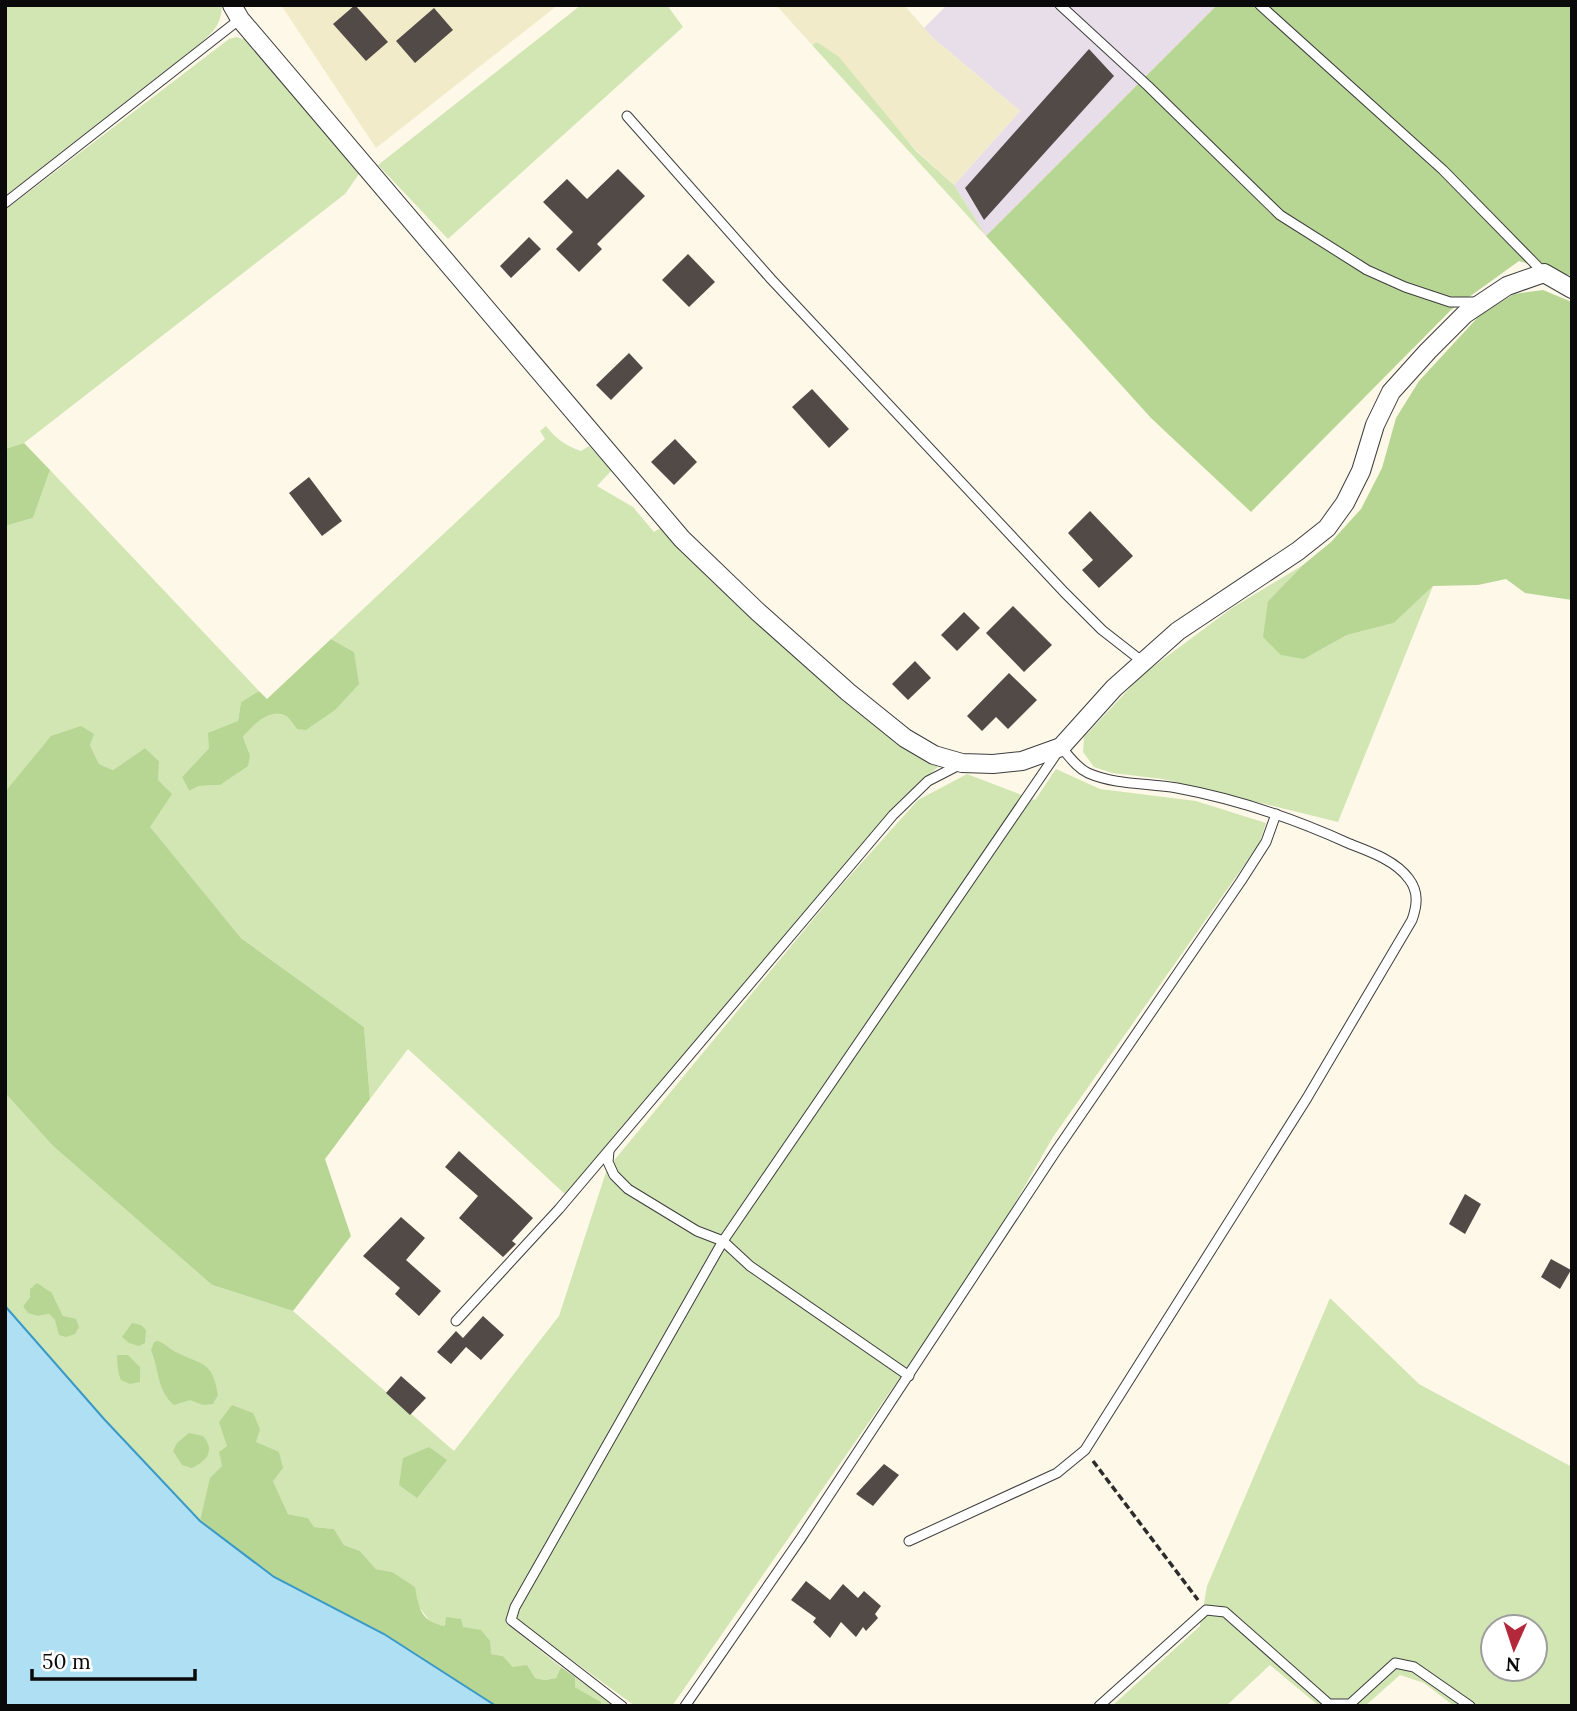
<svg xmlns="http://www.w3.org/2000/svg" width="1577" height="1711" font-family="Lora,serif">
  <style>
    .industrial { fill: #e7dee9 }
    .farmland { fill: #f2ebca }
    .green { fill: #d2e6b4; fill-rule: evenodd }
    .forest { fill: #b7d694 }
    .water { fill: #afdff3; stroke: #399ac7; stroke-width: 2 }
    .building { fill: #524a47 }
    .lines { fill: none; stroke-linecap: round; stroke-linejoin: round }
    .lane-casing { stroke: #3d3d3d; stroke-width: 11 }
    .street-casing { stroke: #3d3d3d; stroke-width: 20 }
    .path { stroke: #2c2c2c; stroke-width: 3.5; stroke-dasharray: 7 3.5; stroke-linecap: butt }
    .lane { stroke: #fff; stroke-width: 9 }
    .street { stroke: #fff; stroke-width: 18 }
  </style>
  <rect width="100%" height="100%" fill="#fef8e8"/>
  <polygon class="industrial" points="947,5 1217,5 986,236 954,185 1020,111 933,38 924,28"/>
  <g class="farmland">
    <polygon points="281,5 558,5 376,148"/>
    <polygon points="776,5 904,5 933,38 1020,111 954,185 917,151 818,42 812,45"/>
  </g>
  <g class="green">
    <path d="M 5,5 L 222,5 C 222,25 212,33 198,45 L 5,196 Z"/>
    <polygon points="581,5 667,5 683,27 448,239 378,165"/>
    <polygon points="236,37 251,41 261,51 359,174 345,194 24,443 5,449 5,210 229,39"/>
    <polygon points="817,42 839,57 916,151 954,185 986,236 812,45"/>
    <path d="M 546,426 C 556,439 566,446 581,451 L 589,446 L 612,470 L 597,486 L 633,507 L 654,532 L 662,527 L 936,764 L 938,767 L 899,801 L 850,858 L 738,994 L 615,1135 L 567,1196 L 408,1049 L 370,1099 L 364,1027 L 241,938 L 149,827 L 159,761 L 145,748 L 113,770 L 99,764 L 90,745 L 5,792 L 5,526 L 33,518 L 50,470 L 259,691 L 241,702 L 238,721 L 209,748 L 182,777 L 189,791 L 199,786 L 220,785 L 250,755 L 243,737 C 252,726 270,707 286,716 C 290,719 294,725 297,729 L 354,652 L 331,639 L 545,439 L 540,431 Z"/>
    <polygon points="1303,565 1268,601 1304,659 1347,635 1394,623 1433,586 1338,822 1163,779 1112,773 1094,767 1083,752 1084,737 1142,675 1232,608"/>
    <path d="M 1056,769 L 1100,789 L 1196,801 L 1266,823 L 1259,844 L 1053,1137 L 987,1252 L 672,1706 L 635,1706 L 510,1615 L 507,1624 L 561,1667 L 556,1678 L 545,1680 L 535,1678 L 513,1667 L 503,1656 L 491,1654 L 445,1626 L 432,1624 L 392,1572 L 376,1569 L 360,1551 L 344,1545 L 334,1529 L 314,1527 L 308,1518 L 288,1514 L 273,1481 L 227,1447 L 222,1466 L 200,1521 L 104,1419 L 5,1306 L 5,1093 L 53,1146 L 212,1285 L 293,1311 L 454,1451 L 559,1316 L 607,1169 L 839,888 L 918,800 L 967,774 L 1035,800 ZM 52,1293 L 63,1316 L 55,1320 L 49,1314 L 38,1316 L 23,1306 L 30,1297 Z"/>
    <path d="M 1330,1298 L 1419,1384 L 1572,1467 L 1572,1706 L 1454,1706 L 1424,1683 L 1400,1675 L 1365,1706 L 1319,1706 L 1270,1665 L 1226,1706 L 1112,1706 L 1200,1626 L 1207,1586 ZM 1493,1627 L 1535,1627 L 1535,1669 L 1493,1669 Z"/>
    <polygon points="575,1677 615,1706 601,1706 601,1702 575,1687"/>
  </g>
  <g class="forest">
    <polygon points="1217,5 1572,5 1572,276 1519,261 1451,310 1251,512 1151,418 986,236"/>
    <polygon points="1543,290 1572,302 1572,600 1525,593 1506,579 1478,585 1433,586 1394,623 1347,635 1304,659 1281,655 1263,637 1268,601 1303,565 1331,542 1361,509 1382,468 1396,418 1419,381 1479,316 1514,294"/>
    <polygon points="24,443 50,470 33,518 5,526 5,449"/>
    <path d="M 331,639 L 354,652 L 359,684 L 335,710 L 306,730 L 297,729 C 294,725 290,719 286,716 C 270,707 252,726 243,737 L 250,755 L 248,766 L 220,785 L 199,786 L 189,791 L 182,777 L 209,748 L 208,733 L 238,721 L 241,702 L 259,691 L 267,699 Z"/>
    <polygon points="81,726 94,734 90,745 99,764 113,770 145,748 159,761 158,780 172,794 150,827 241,938 364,1027 370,1099 325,1159 351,1236 293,1311 212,1285 53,1146 5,1093 5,792 51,736"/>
    <polygon points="37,1283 52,1293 63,1316 76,1319 79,1327 75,1334 66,1337 59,1335 55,1320 49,1314 38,1316 28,1313 23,1306 30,1297 30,1289"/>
    <polygon points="132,1323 141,1325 146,1330 145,1343 139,1346 129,1343 122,1337"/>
    <path d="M 158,1341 C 166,1344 170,1350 178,1353 C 204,1366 212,1361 218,1395 L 213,1404 L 203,1405 L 190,1400 L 174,1405 C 157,1391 159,1369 151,1350 L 154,1342 Z"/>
    <path d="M 117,1355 L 128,1355 L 140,1367 L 140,1382 L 130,1384 L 121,1380 C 118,1374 117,1362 117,1355 Z"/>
    <path d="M 232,1405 L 253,1413 L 260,1429 L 256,1442 L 279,1452 L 283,1468 L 273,1481 L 288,1514 L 308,1518 L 314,1527 L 334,1529 L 344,1545 L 360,1551 L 376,1569 L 392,1572 L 415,1587 C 419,1609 421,1622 445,1626 L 446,1617 L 461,1619 L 463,1627 L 481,1630 L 490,1641 L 491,1654 L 503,1656 L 513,1667 L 527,1665 L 535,1678 L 545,1680 L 556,1678 L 561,1667 L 575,1677 L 575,1687 L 601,1702 L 601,1706 L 496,1706 L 384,1634 L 274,1577 L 200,1521 L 210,1478 L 222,1466 L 219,1452 L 227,1446 L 219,1422 Z"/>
    <path d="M 189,1433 L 203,1436 C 215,1450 208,1460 192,1468 L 182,1465 L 173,1451 L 177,1443 Z"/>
    <polygon points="429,1447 447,1460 417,1498 399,1485 403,1458"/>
  </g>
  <polygon class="water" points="5,1306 104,1419 200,1521 274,1577 384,1634 496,1706 5,1706"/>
  <g class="building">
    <polygon points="355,5 388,42 366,61 333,24"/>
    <polygon points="434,8 453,30 415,63 396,41"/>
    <polygon points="1089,49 1114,76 984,220 965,188"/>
    <polygon points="618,169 645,196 597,244 602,249 579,272 556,249 573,232 543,202 567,179 587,199"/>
    <polygon points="529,237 541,249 511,278 500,266"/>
    <polygon points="688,254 715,282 689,307 662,280"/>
    <polygon points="629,353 643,368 611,400 596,385"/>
    <polygon points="812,389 849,429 829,448 792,407"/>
    <polygon points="675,439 697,462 674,485 651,462"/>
    <polygon points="309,477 342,521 322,536 289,493"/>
    <polygon points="1090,511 1133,556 1099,588 1082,570 1093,560 1068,533"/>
    <polygon points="1013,606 1052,645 1024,672 986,633"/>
    <polygon points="964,612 980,628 957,651 941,635"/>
    <polygon points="915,661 931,678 908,700 892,684"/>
    <polygon points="1009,673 1037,700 1008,729 996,717 982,731 967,716"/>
    <polygon points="459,1151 533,1218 512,1241 516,1244 503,1257 459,1218 478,1196 445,1167"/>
    <polygon points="1465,1194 1481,1204 1465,1234 1449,1224"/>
    <polygon points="401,1217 425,1238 406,1260 441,1291 419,1316 395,1294 400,1288 363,1256"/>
    <polygon points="1551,1259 1571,1270 1560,1289 1541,1277"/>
    <polygon points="483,1316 504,1335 481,1360 466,1347 451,1364 437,1352 456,1331 463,1338"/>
    <polygon points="401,1376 426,1398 410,1415 386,1393"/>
    <polygon points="884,1464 899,1475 873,1506 856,1494"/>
    <polygon points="806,1581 830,1600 843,1584 858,1598 864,1591 881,1606 875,1614 878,1618 866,1631 863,1627 856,1637 841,1622 830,1638 813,1622 816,1618 791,1600"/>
  </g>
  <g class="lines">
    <defs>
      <g id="lane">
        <polyline points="1060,5 1148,86 1280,215 1367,270 1405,287 1450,302 1477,302"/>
        <polyline points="1260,5 1443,170 1544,273"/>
        <polyline points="627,116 771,279 1064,592 1102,630 1143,662"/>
        <polyline points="5,203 240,19"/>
        <polyline points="609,1151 608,1162 614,1175 628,1189 697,1231 723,1241 750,1266 909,1376"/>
        <polyline points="456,1321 559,1209 893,815 928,781 961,764"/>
        <path d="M 622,1706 L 511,1620 L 515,1607 L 723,1241 L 1061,747 C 1069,756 1077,768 1088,773 C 1115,785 1148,783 1177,788 C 1237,799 1295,819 1350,844 C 1371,852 1396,861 1409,879 C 1419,892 1417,906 1412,920 L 1307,1098 L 1085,1450 L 1057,1473 L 909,1541"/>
        <polyline points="685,1706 801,1538 1056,1151 1241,881 1266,842 1276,814"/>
        <polyline points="1099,1706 1206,1610 1225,1612 1329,1704 1350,1704 1395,1663 1414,1667 1470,1706"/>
      </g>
      <polyline id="street" points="232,5 240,19 682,539 758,612 848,692 905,738 934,755 962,763 993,764 1022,761 1061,747 1114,688 1178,631 1298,551 1327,528 1345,503 1361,471 1375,425 1391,392 1428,351 1465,314 1507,286 1544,273 1572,289"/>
    </defs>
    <use href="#lane" class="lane-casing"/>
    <use href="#street" class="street-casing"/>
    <polyline class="path" points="1093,1461 1198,1600"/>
    <use href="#lane" class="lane"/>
    <use href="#street" class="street"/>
  </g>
  <rect width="1577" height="1711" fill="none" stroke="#0a0a0a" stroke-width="14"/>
  <g transform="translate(1514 1648) rotate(183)"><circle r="33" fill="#ffffff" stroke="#9d9d9d" stroke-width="2"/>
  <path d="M0-5L12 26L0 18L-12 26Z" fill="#b3293b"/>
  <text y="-10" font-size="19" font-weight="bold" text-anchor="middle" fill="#0a0a0a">N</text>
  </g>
  <path d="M32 1669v10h163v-10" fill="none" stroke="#0a0a0a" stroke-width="3.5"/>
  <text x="42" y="1669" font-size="21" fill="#0a0a0a" stroke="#ffffff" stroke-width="5" paint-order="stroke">50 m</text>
</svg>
